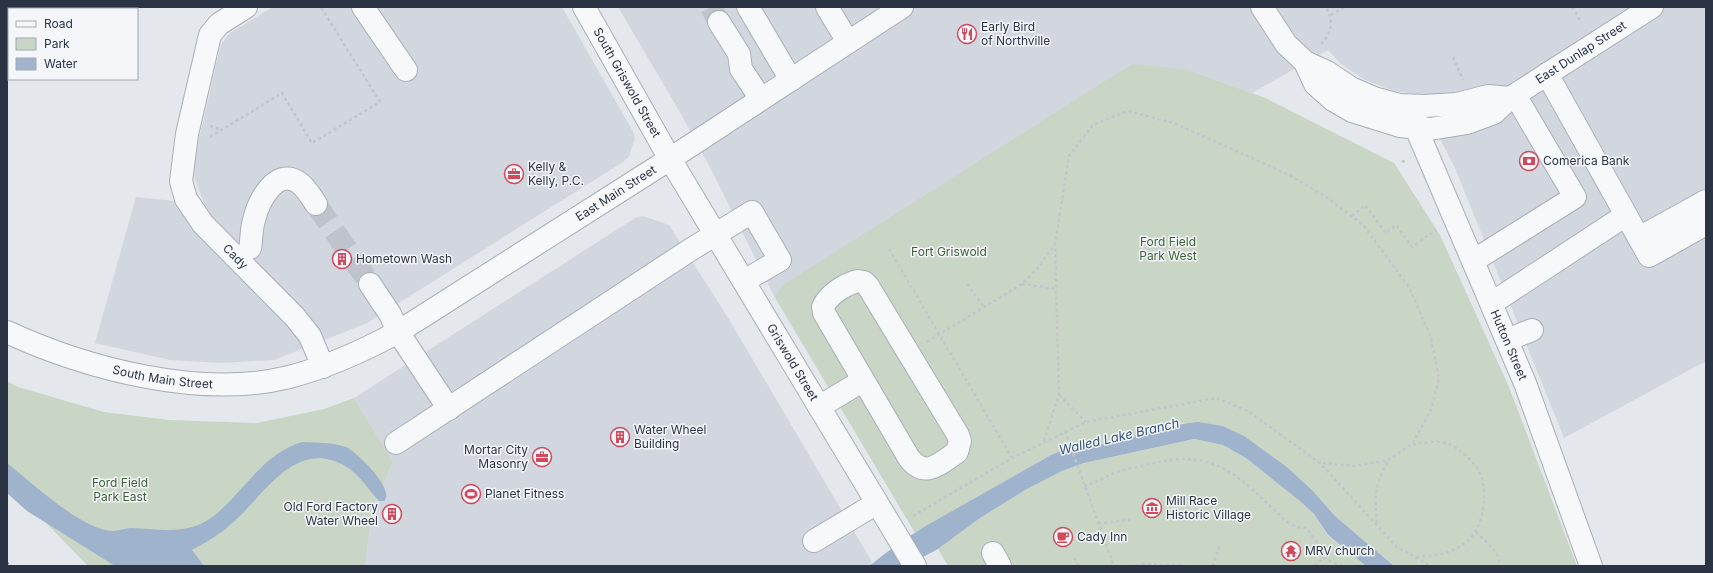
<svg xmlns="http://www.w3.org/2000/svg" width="1713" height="573" font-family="Inter,sans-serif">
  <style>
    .built { fill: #d2d6de }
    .green { fill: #c9d6c5 }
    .water { fill: #9fb4cc }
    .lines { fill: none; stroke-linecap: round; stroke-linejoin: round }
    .minor-tunnel { stroke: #bfc3cb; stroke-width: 22; stroke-dasharray: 22 11; stroke-linecap: butt }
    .minor-casing { stroke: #a9aeb7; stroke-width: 24 }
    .path { stroke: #c2c5cb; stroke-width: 2.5; stroke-dasharray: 3 3; stroke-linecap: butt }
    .minor { stroke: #f7f8fa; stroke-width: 22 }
    .rail { stroke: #7d8696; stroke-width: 3; stroke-dasharray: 2 4; stroke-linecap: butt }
    .labels { text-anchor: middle; stroke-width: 3; stroke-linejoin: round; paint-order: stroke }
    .poi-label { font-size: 12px; fill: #2b3445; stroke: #f4f6f9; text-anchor: start }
    .street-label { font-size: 12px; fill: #2b3445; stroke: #f4f6f9 }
    .park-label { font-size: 12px; fill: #3f6138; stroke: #f4f6f9 }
    .water-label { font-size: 13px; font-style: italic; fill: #34527a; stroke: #f4f6f9 }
  </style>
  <rect width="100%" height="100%" fill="#e4e7ec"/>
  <g class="built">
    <polygon points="273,7 562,7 632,130 635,138 629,156 623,162 367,323 274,360 220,363 170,360 95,343 136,197 204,204 194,176 194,160 221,44 230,33"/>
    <polygon points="618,7 1706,7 1706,361 1564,438 1455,168 1417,94 1394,91 1365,80 1341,64 1328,50 1252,93 1185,69 784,285 774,296 712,171 681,114"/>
    <polygon points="643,216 669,225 730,321 872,562 869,566 365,566 372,508 393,462 354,398 635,218"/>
  </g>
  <g class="green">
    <polygon points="1132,64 1185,69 1263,97 1394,163 1440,235 1509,387 1577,566 1394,566 1335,516 1312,490 1287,467 1243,436 1223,426 1179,423 1115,442 1073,448 1051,455 915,533 774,296 783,285"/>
    <polygon points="7,381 18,387 104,412 169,420 257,423 324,409 354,398 393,462 372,508 365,566 88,566 7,483"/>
    <polygon points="1194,439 1223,445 1246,458 1301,502 1314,514 1328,536 1366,566 948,566 938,549 980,518 1027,489 1062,471 1084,463"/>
  </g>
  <g class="water">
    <path d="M 1198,422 L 1223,426 L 1244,436 L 1287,467 L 1312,490 L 1335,516 L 1394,566 L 1366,566 L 1328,535 L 1314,514 L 1301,502 L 1246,458 L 1223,445 L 1194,439 L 1084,463 L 1062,471 L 1027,489 L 980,518 L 938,549 L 906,566 L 869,566 L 899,543 L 924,527 L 1051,455 C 1072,446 1093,447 1114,442 C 1143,435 1169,424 1198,422 Z"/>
    <path d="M 302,442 C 316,443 332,442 346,447 C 357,452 396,490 384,501 L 379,501 C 369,490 358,473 345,466 C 294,437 263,498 230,525 C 219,535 205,543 192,550 L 204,566 L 115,566 L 27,511 L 7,493 L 7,463 C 31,482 83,531 113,531 C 119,531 125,528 131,528 C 137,528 143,529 149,529 C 173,531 196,531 215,515 C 245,490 263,454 302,442 Z"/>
  </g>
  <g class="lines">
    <g class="minor-tunnel">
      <polyline points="711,7 719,22"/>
      <polyline points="316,204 370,284"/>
    </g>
    <defs>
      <g id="minor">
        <path id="s1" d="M 246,7 L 219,24 L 210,35 L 187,134 L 181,181 L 186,199 L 203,224 L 295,317 L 310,336 L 323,367"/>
        <polyline points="363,7 406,70"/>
        <path id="s2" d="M 584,7 L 670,159 L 915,566"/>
        <polyline points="748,7 791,80"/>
        <polyline points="827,7 848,42"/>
        <polyline points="1262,7 1286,44 1305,62 1327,72 1351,88 1374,98 1400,105 1424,106 1457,104 1488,96 1510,98"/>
        <polyline points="719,22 739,54 741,69 761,99"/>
        <path id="s3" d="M 1305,62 L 1315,84 L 1333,100 L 1352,111 L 1400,126 L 1430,129 L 1467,123 L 1494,113 L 1510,98 L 1652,7"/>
        <polyline points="1547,74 1649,256 1706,224"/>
        <path id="s4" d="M 1415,106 L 1416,128 L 1525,383 L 1591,566"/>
        <polyline points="1639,238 1706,201"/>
        <path d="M 250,248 C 252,239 251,229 254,220 C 258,203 275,167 298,182 C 306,187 311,197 316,204"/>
        <polyline points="1473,261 1575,197 1515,95"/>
        <path d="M 858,281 L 864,282 L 868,286 L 958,435 L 960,441 L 957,452 C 939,464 925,479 909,458 L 824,313 L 823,307 C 828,295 845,284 858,281 Z"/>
        <polyline points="370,284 390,314 398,332 449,409"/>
        <polyline points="1492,303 1626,215"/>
        <path id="s5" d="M 7,332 C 87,369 202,399 289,377 C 328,367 363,351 398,332 L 670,159 L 902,7"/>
        <polyline points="1507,340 1532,330"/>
        <polyline points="819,407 862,381"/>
        <polyline points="396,443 690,250 752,212 780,260 744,281"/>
        <polyline points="814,541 877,503"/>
        <polyline points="993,553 1000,566"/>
      </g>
    </defs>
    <use href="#minor" class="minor-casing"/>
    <g class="path">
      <polyline points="1572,7 1580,20"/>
      <polyline points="1331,15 1345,7"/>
      <path d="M 1321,44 C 1332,33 1334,21 1326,7"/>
      <polyline points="1453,57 1463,80"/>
      <polyline points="210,126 222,130"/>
      <polyline points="210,137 282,93 312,143 380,102 321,7"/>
      <polyline points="1402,162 1407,159"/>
      <polyline points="1352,216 1365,205 1386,233 1396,225 1412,247 1436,230"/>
      <polyline points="889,249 1012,458"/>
      <polyline points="967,284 984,307"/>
      <polyline points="1022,284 1057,289"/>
      <polyline points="927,342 1022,284 1038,268 1055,244"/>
      <polyline points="1059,395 1086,422"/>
      <polyline points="1065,431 1114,566"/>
      <polyline points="1044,441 1059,395 1055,244 1069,156 1093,125 1128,111 1174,123 1287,174 1325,196 1363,225 1409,287 1431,338 1439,378 1431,410 1412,444 1388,460 1356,466 1320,463"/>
      <path d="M 1413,444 C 1423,443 1436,440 1446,443 C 1460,447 1481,467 1483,482 C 1487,503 1482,533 1462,545 C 1448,555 1432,556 1415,557"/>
      <path d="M 1084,486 C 1095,483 1104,478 1114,473 C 1125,469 1138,467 1150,464 C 1219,447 1239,478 1286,521 L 1296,527 L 1306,528 L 1317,542 L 1315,548"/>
      <polyline points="913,516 1012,458 1086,422 1216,398 1248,411 1320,463 1397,547 1431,566"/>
      <polyline points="1098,523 1131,520"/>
      <path d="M 1377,523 C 1374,496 1375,484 1388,461"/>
      <path d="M 1476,532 C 1485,541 1500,552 1500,566"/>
      <polyline points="1313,546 1323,558 1313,566"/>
      <polyline points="1074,558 1079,566"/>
      <polyline points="1323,558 1341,566"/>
      <polyline points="1130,566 1147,564 1186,566"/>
      <polyline points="1212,566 1220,546"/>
    </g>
    <use href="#minor" class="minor"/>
    <polyline class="rail" points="7,563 10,566"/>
  </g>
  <defs>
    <symbol id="restaurant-ring" viewBox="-11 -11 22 22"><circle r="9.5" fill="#f4f6f9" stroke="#d1495b" stroke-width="1.5"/><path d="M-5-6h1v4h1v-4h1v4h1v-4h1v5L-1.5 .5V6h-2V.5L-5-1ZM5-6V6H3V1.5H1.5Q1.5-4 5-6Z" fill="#d1495b"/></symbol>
    <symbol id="bank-ring" viewBox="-11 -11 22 22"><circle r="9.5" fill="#f4f6f9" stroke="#d1495b" stroke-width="1.5"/><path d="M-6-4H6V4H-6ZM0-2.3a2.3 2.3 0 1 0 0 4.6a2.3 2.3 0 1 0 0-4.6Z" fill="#d1495b"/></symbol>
    <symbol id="office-ring" viewBox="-11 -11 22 22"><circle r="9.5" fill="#f4f6f9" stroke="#d1495b" stroke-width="1.5"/><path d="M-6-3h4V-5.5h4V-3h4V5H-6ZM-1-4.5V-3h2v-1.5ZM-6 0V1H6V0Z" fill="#d1495b"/></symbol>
    <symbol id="building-ring" viewBox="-11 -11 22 22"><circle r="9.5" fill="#f4f6f9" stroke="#d1495b" stroke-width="1.5"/><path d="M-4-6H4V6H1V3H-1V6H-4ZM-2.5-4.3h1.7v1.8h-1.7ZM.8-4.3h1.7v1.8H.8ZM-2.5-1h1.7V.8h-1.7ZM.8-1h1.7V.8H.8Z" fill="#d1495b"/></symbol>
    <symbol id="stadium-ring" viewBox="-11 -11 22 22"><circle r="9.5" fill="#f4f6f9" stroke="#d1495b" stroke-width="1.5"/><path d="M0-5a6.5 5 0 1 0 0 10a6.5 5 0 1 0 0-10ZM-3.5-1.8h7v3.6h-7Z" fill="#d1495b"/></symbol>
    <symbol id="museum-ring" viewBox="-11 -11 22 22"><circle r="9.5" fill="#f4f6f9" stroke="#d1495b" stroke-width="1.5"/><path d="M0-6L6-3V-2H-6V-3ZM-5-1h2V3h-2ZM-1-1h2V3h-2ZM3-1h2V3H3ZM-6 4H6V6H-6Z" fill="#d1495b"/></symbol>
    <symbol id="cafe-ring" viewBox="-11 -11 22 22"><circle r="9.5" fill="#f4f6f9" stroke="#d1495b" stroke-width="1.5"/><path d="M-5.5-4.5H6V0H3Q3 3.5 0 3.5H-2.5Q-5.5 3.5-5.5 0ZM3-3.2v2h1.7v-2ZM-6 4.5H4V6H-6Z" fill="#d1495b"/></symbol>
    <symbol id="temple-ring" viewBox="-11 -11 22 22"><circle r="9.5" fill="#f4f6f9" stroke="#d1495b" stroke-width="1.5"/><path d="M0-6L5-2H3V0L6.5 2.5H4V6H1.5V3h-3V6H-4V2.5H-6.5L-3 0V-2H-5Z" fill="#d1495b"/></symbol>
  </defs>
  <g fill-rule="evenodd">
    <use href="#restaurant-ring" x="956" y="23" width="22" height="22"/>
    <use href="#bank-ring" x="1518" y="150" width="22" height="22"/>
    <use href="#office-ring" x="503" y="163" width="22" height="22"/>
    <use href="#building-ring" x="331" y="248" width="22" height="22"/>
    <use href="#building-ring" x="609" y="426" width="22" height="22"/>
    <use href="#office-ring" x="531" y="446" width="22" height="22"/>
    <use href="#stadium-ring" x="460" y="483" width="22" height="22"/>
    <use href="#museum-ring" x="1141" y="497" width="22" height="22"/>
    <use href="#building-ring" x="381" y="503" width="22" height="22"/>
    <use href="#cafe-ring" x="1052" y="526" width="22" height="22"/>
    <use href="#temple-ring" x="1280" y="540" width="22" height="22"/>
  </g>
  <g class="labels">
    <g class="poi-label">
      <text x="981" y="31">Early Bird<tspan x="981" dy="14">of Northville</tspan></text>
      <text x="1543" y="165">Comerica Bank</text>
      <text x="528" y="171">Kelly &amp;<tspan x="528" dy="14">Kelly, P.C.</tspan></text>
      <text x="356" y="263">Hometown Wash</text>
      <text x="634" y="434">Water Wheel<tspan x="634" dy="14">Building</tspan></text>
      <text x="528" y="454" text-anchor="end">Mortar City<tspan x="528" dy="14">Masonry</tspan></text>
      <text x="485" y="498">Planet Fitness</text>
      <text x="1166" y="505">Mill Race<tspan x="1166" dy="14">Historic Village</tspan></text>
      <text x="378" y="511" text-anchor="end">Old Ford Factory<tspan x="378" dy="14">Water Wheel</tspan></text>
      <text x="1077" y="541">Cady Inn</text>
      <text x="1305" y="555">MRV church</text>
    </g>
    <g class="street-label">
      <text dy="4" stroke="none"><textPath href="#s3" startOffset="323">East Dunlap Street</textPath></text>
      <text dy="4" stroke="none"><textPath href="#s2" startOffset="87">South Griswold Street</textPath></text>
      <text dy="4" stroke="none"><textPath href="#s5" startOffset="667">East Main Street</textPath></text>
      <text dy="4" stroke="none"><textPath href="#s1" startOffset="290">Cady</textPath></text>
      <text dy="4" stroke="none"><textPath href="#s4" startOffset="258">Hutton Street</textPath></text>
      <text dy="4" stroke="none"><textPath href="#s2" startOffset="412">Griswold Street</textPath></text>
      <text dy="4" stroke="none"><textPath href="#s5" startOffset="163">South Main Street</textPath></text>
    </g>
    <g class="park-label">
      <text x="1168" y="246">Ford Field<tspan x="1168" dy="14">Park West</tspan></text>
      <text x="949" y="256">Fort Griswold</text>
      <text x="120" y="487">Ford Field<tspan x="120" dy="14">Park East</tspan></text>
    </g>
    <g class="water-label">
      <text transform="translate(1119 436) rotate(-13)" y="5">Walled Lake Branch</text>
    </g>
  </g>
  <rect width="1713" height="573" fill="none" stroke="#2b3445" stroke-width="16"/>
  <rect x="8" y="8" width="130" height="72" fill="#f4f6f9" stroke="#a4a8b1"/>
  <rect x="16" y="21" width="20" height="6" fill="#f7f8fa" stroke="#a4a8b1"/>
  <text x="44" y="28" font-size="12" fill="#2b3445">Road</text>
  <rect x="16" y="38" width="20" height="12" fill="#c9d6c5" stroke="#a4a8b1"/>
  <text x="44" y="48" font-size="12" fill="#2b3445">Park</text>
  <rect x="16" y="58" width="20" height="12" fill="#9fb4cc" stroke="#a4a8b1"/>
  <text x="44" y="68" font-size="12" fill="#2b3445">Water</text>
</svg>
